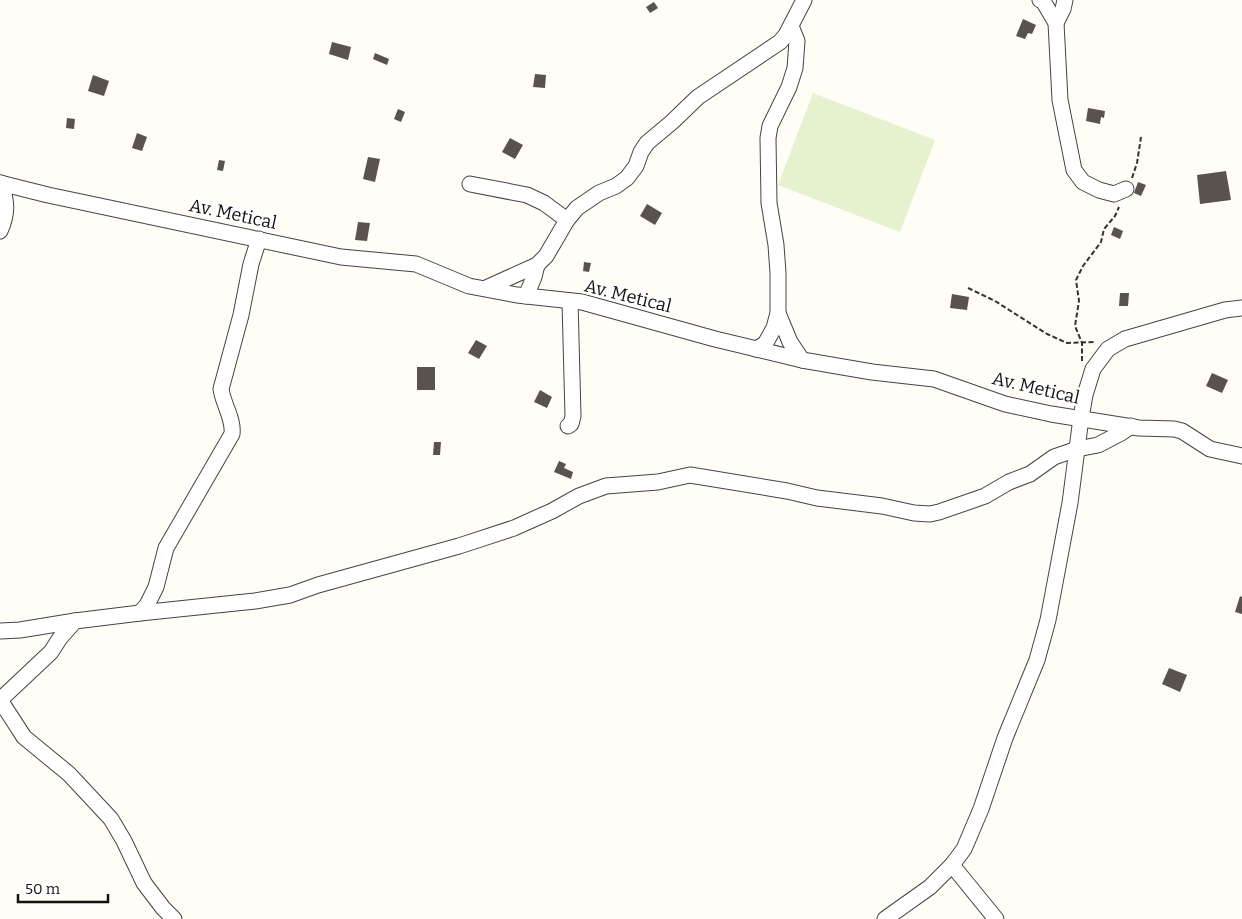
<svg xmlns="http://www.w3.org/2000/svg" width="1242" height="919" font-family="Bitter,serif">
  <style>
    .pitch { fill: #e6f2cf }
    .building { fill: #5a524d }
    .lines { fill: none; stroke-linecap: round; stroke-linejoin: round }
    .minor-casing { stroke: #444; stroke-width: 17 }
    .path { stroke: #333; stroke-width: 2; stroke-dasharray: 5 2.5; stroke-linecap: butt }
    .minor { stroke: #fff; stroke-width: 15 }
    .labels { text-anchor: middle; stroke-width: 5; stroke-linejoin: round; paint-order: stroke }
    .street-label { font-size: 18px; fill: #111; stroke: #fff }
  </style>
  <rect width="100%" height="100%" fill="#fffdf5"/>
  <polygon class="pitch" points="813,93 935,140 900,232 778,185"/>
  <g class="building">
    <polygon points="654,2 658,8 650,13 646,7"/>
    <polygon points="1023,19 1036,25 1032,34 1028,33 1025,39 1016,36"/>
    <polygon points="332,42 351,47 348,60 329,54"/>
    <polygon points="375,53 389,59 387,65 373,59"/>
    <polygon points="535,74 546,75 545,88 533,87"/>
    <polygon points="93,75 109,81 104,96 88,91"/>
    <polygon points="1088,108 1105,111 1104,118 1101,117 1100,124 1086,121"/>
    <polygon points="398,109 405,112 401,122 394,119"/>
    <polygon points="67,118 75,119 74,129 66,128"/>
    <polygon points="137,133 147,137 142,151 132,148"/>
    <polygon points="510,138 523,145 515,159 502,152"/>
    <polygon points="368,157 380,159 375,182 363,179"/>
    <polygon points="219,160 225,161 223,171 217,170"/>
    <polygon points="1226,171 1231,200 1200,204 1197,175"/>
    <polygon points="1138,182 1146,185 1141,196 1134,193"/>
    <polygon points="647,204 662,213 655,225 640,216"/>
    <polygon points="358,222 370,223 367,241 355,240"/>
    <polygon points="1114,227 1123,231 1120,239 1111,235"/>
    <polygon points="584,262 591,263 589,272 583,271"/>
    <polygon points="1120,293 1129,293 1128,306 1119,306"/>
    <polygon points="952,294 969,297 967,310 950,308"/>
    <polygon points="476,340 487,346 479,359 468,353"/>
    <rect x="417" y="367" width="18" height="23"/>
    <polygon points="1212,373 1228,380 1222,393 1206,386"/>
    <polygon points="540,390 552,397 547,408 534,402"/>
    <polygon points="434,442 441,442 440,455 433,455"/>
    <polygon points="559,461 566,464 564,468 573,472 571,479 554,472"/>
    <polygon points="1240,596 1242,597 1242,614 1235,612"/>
    <polygon points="1169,668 1187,675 1180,692 1162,684"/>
  </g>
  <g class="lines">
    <defs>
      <g id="minor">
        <polyline points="1040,0 1043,1 1056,23 1060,100 1074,170 1083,182 1099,190 1114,194 1126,189"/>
        <polyline points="1056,23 1063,9 1065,0"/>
        <polyline points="0,183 48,195 341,257 416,264 469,286 517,295 582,302 715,339 802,360 872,372 934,379 1005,404 1051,414 1139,428 1174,429 1182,431 1210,449 1242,456"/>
        <polyline points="470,184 527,195 544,203 567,220"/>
        <path d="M 0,231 C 8,213 7,202 1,183"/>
        <polyline points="486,288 537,265 546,256 567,220 577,208 599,193 616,186 627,178 636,166 641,152 647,143 672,122 698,97 780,42 786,35 804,0"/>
        <polyline points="526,296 534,277 537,265"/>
        <polyline points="778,313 790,342 802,360"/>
        <polyline points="756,349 765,344 774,328 778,313 778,273 776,245 769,203 768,138 770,126 789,87 795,68 797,41 791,26"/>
        <polyline points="568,426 571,424 573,416 570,301"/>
        <path d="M 140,613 L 147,605 L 156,587 L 166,548 L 232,434 C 234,419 223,404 221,389 L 241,315 L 251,264 L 259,239"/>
        <polyline points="0,631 20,630 75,621"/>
        <polyline points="0,700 51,652 60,638 75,621 140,613 255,601 290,595 318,585 459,546 514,528 552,511 579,496 606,486 658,482 690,475 787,491 817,498 882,506 914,513 930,514 939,512 985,496 1009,482 1030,474 1054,457 1077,449 1098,445 1121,433 1131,426"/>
        <polyline points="0,700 24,737 69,774 111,819 124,841 144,883 163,908 174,919"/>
        <polyline points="952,865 996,919"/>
        <polyline points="885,919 930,887 952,865 964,849 981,809 1005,738 1037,660 1048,620 1070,503 1081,418 1085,395 1093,369 1108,349 1125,339 1225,310 1242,308"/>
      </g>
    </defs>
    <use href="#minor" class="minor-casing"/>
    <g class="path">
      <polyline points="1132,178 1137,163 1141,137"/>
      <polyline points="968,288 995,301 1047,334 1067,343 1095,342"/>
      <polyline points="1082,361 1082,343 1075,326 1079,301 1076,280 1083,266 1101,242 1104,229 1115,216 1119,207"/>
    </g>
    <use href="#minor" class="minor"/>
  </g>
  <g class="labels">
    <g class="street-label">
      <text transform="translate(233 214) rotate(12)" y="6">Av. Metical</text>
      <text transform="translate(628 296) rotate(14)" y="6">Av. Metical</text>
      <text transform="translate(1036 388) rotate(13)" y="6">Av. Metical</text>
    </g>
  </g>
  <path d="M18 894v8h90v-8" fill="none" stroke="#111111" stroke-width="2.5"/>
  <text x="25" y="894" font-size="15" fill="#111111" stroke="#ffffff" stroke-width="4" paint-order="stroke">50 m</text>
</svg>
